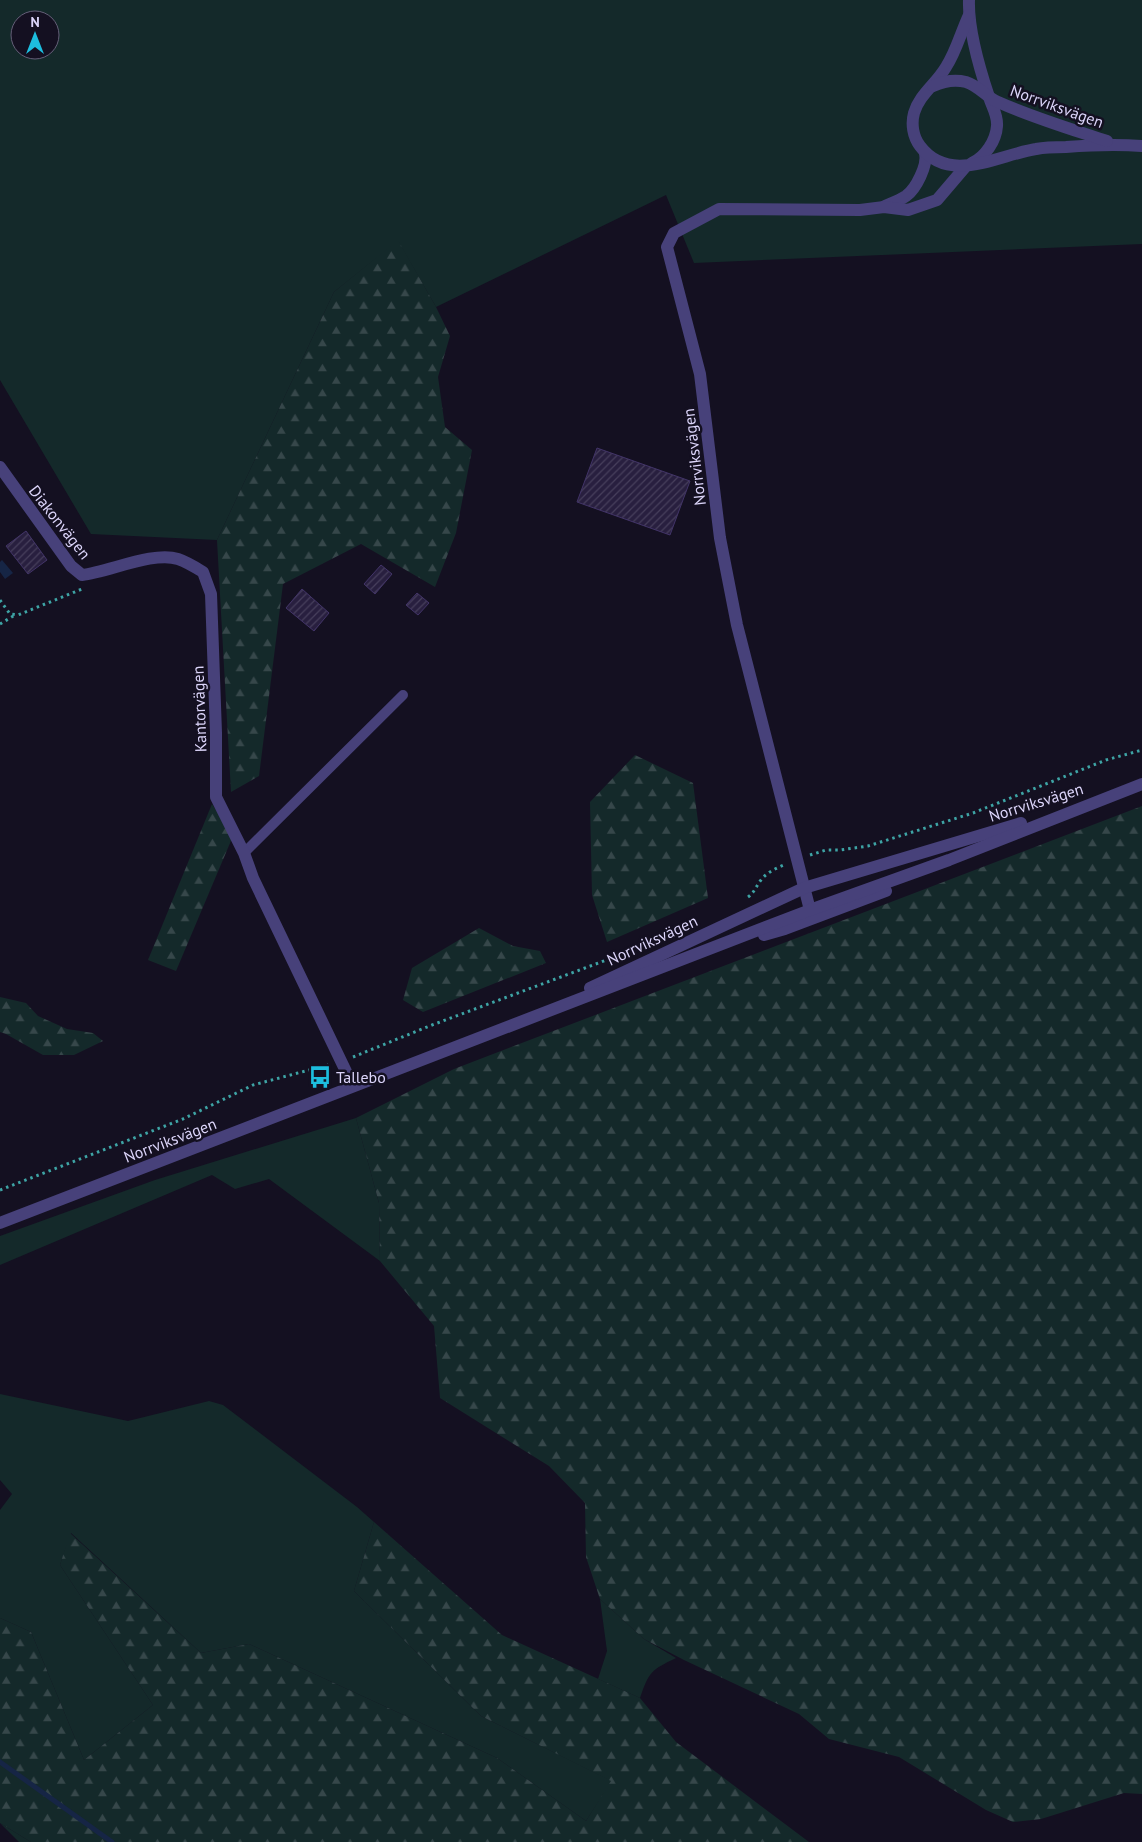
<svg xmlns="http://www.w3.org/2000/svg" width="1142" height="1842" font-family="'PT Sans',sans-serif">
  <style>
    .green { fill: #14292a; fill-rule: evenodd }
    .forest { fill: url(#forest-firs) }
    .water { fill: #162545 }
    .lines { fill: none; stroke-linecap: round; stroke-linejoin: round }
    .stream { stroke: #162545; stroke-width: 5 }
    .building { fill: url(#building-hatch); stroke: #423468 }
    .path { stroke: #3ea4a5; stroke-width: 3; stroke-dasharray: 2.5 4; stroke-linecap: butt }
    .service { stroke: #47417a; stroke-width: 10 }
    .minor { stroke: #47417a; stroke-width: 12 }
    .tertiary { stroke: #47417a; stroke-width: 12 }
    .labels { text-anchor: middle; stroke-width: 5; stroke-linejoin: round; paint-order: stroke }
    .street-label { font-size: 16px; fill: #dcd5fa; stroke: #141021 }
    .poi-label { font-size: 16px; fill: #dcd5fa; stroke: #141021; text-anchor: start }
  </style>
  <defs>
    <pattern id="forest-firs" width="22" height="20" patternUnits="userSpaceOnUse" patternTransform="scale(1.25)"><rect width="22" height="20" fill="#14292a"/><path d="M5 1l3.5 6h-7zM16 11l3.5 6h-7z" fill="#36474a"/></pattern>
    <pattern id="building-hatch" width="6" height="6" patternUnits="userSpaceOnUse" patternTransform="scale(1.25)"><rect width="6" height="6" fill="#281f3f"/><path d="M-1 1l2-2M0 6l6-6M5 7l2-2" fill="none" stroke="#473f5c"/></pattern>
  </defs>
  <rect width="100%" height="100%" fill="#141021"/>
  <g class="green">
    <path d="M 0,0 L 1142,0 L 1142,244 L 694,263 L 666,195 L 436,307 L 398,241 L 334,292 L 217,540 L 91,534 L 0,380 ZM 20,20 L 50,20 L 50,50 L 20,50 Z"/>
    <polygon points="356,1118 379,1203 380,1261 269,1179 235,1189 212,1175 0,1265 0,1236 155,1180"/>
    <polygon points="0,1394 128,1421 209,1401 223,1405 357,1507 374,1522 354,1591 481,1716 612,1781 586,1821 497,1758 249,1644 201,1653 71,1533 60,1565 153,1705 84,1760 31,1632 0,1618 0,1510 12,1494 0,1480"/>
    <path d="M 600,1599 L 644,1639 L 676,1658 C 651,1670 649,1672 640,1698 L 598,1679 L 607,1651 Z"/>
    <polygon points="0,1823 31,1842 19,1842"/>
  </g>
  <g class="forest">
    <polygon points="398,240 436,307 450,336 438,377 445,427 472,450 456,533 435,587 361,544 283,584 259,776 231,792 217,540 334,292"/>
    <polygon points="635,755 693,783 708,898 607,942 592,895 590,802"/>
    <polygon points="212,804 233,836 176,971 148,960"/>
    <polygon points="1142,806 1142,1794 1124,1793 1041,1819 1013,1822 986,1810 899,1757 829,1739 799,1714 684,1660 644,1639 600,1599 586,1557 585,1503 549,1466 440,1398 434,1326 380,1261 379,1203 356,1118 454,1069"/>
    <polygon points="479,928 513,946 540,951 546,963 423,1012 403,1000 412,968"/>
    <polygon points="0,997 26,1003 38,1016 67,1029 93,1033 103,1041 74,1055 43,1055 6,1034 0,1032"/>
    <polygon points="374,1522 502,1635 640,1698 676,1742 809,1842 31,1842 0,1823 0,1618 31,1632 84,1760 153,1705 60,1565 70,1533 201,1653 249,1644 497,1758 586,1821 611,1781 481,1716 354,1591"/>
  </g>
  <polygon class="water" points="2,560 13,573 5,579 0,572 0,562"/>
  <g class="lines">
    <polyline class="stream" points="0,1762 112,1842"/>
  </g>
  <g class="building">
    <polygon points="597,448 690,481 670,535 577,502"/>
    <polygon points="26,531 47,560 28,574 6,546"/>
    <polygon points="381,565 392,574 375,594 364,584"/>
    <polygon points="302,589 329,613 314,631 286,608"/>
    <polygon points="417,593 429,603 418,615 406,605"/>
  </g>
  <g class="lines">
    <g class="path">
      <polyline points="0,600 10,614 18,615 82,589"/>
      <polyline points="0,624 15,615"/>
      <polyline points="810,855 826,850 840,850 868,846 973,813 1106,760 1142,750"/>
      <path d="M 748,897 C 755,892 756,886 761,880 C 767,872 777,868 786,864"/>
      <polyline points="353,1057 432,1025 636,949"/>
      <polyline points="0,1190 183,1119 253,1085 328,1065"/>
    </g>
    <polyline class="service" points="244,853 403,695"/>
    <g class="minor">
      <path d="M 885,206 C 892,203 900,200 906,196 C 916,189 928,165 925,153"/>
      <path d="M 0,467 L 71,566 L 82,575 C 109,572 153,551 178,559 C 187,562 195,567 203,572 L 211,594 L 216,733 L 216,797 L 244,853 L 253,878 L 353,1086"/>
      <polyline points="810,910 737,625 720,538 700,374 667,247 674,233 719,209 860,210 884,207 908,210 937,200 966,166"/>
    </g>
    <g class="tertiary">
      <path d="M 969,0 C 968,28 980,70 989,97 C 992,107 998,115 997,126 C 996,141 985,157 972,163"/>
      <path d="M 969,15 C 961,32 956,52 946,67 C 936,84 919,95 914,113 C 911,124 913,137 920,146 C 949,185 998,155 1036,149 C 1046,147 1056,147 1066,147 C 1092,145 1116,144 1142,146"/>
      <path d="M 933,86 C 944,81 954,79 966,82 C 979,86 986,97 998,102 C 1034,118 1071,129 1107,141"/>
      <polyline points="764,935 785,929 886,891"/>
      <polyline points="590,988 804,888 1021,823"/>
      <polyline points="0,1223 810,910 949,860 1142,784"/>
    </g>
  </g>
  <defs>
    <symbol id="bus-bare" viewBox="-9 -9 18 18"><path d="M-5-6H5V4H4V6H2V4H-2V6H-4V4H-5ZM-3.5-4V0h7V-4ZM-3.5 1.2v1.5H-2V1.2ZM2 1.2v1.5H3.5V1.2Z" fill="#1dbdde" stroke="#141021" stroke-width="2.5" paint-order="stroke"/></symbol>
  </defs>
  <g fill-rule="evenodd">
    <use href="#bus-bare" x="304" y="1061" width="32" height="32"/>
  </g>
  <g class="labels">
    <g class="street-label">
      <text transform="translate(1057 106) rotate(20)" y="6">Norrviksvägen</text>
      <text transform="translate(694 457) rotate(-97)" y="6">Norrviksvägen</text>
      <text transform="translate(60 522) rotate(52)" y="6">Diakonvägen</text>
      <text transform="translate(199 709) rotate(-92)" y="6">Kantorvägen</text>
      <text transform="translate(1036 802) rotate(-17)" y="6">Norrviksvägen</text>
      <text transform="translate(652 940) rotate(-25)" y="6">Norrviksvägen</text>
      <text transform="translate(170 1140) rotate(-21)" y="6">Norrviksvägen</text>
    </g>
    <g class="poi-label">
      <text x="336" y="1083">Tallebo</text>
    </g>
  </g>
  <g transform="translate(35 35)"><circle r="24" fill="#141021" stroke="#645f78"/>
  <path d="M0-4L9 19L0 12L-9 19Z" fill="#1dbdde"/>
  <text y="-8" font-size="14" font-weight="bold" text-anchor="middle" fill="#dcd5fa">N</text>
  </g>
</svg>
